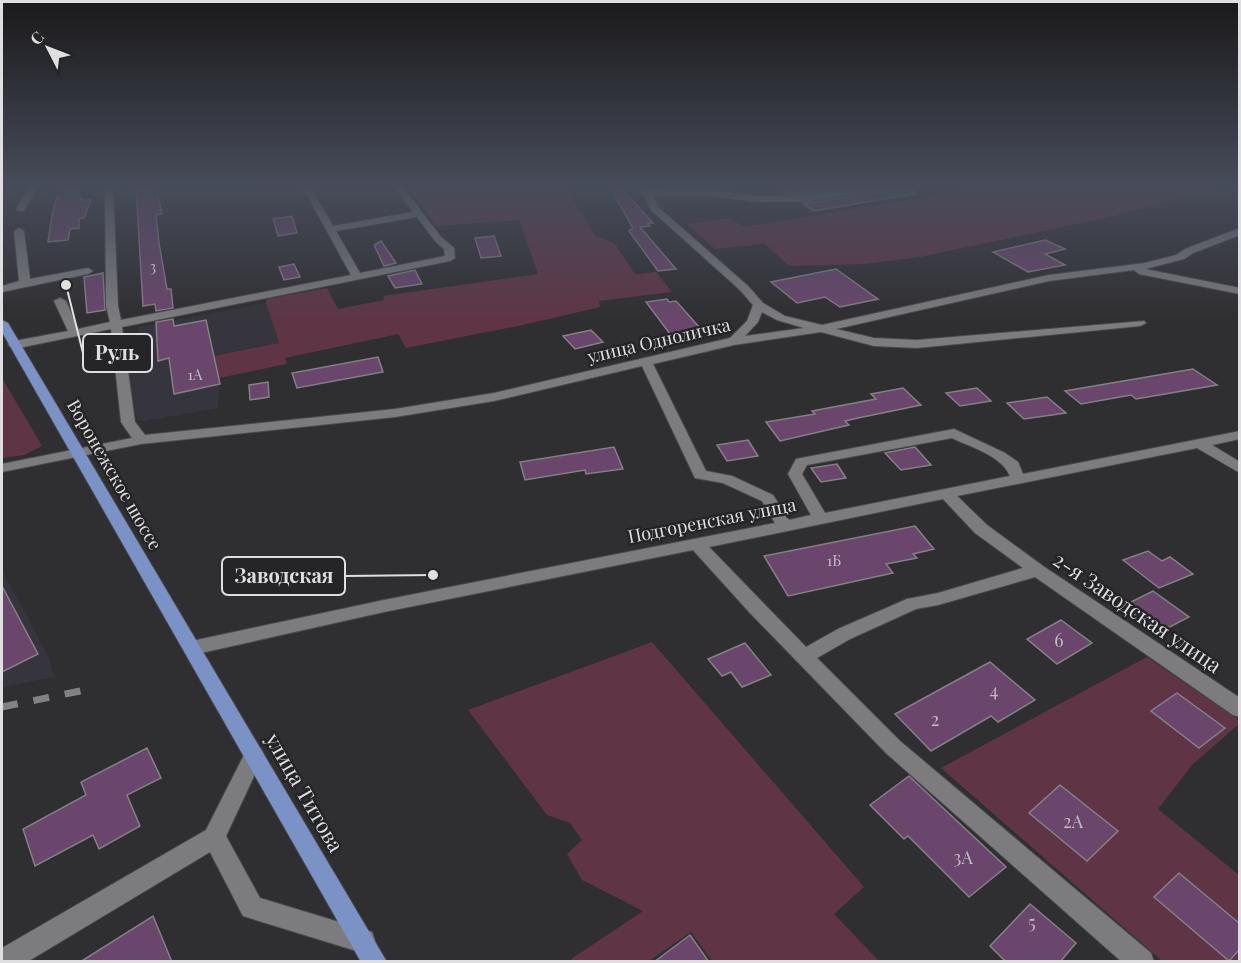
<svg xmlns="http://www.w3.org/2000/svg" width="1241" height="963" font-family="'Playfair Display',serif">
  <style>
    .built { fill: #36343d }
    .green { fill: #5f3546 }
    .building { fill: #6a466d; stroke: #848184; stroke-width: 1.5 }
    .lines { fill: none; stroke-linecap: round; stroke-linejoin: round }
    .minor-casing { stroke: #4b4a4d; stroke-width: 2 }
    .major-casing { stroke: #4b4a4d; stroke-width: 2 }
    .minor { fill: #7c7c7f; fill-rule: evenodd }
    .major { fill: #7a92c6; fill-rule: evenodd }
    .rail { stroke: #828184; stroke-width: 7; stroke-dasharray: 16 16; stroke-linecap: butt }
    .labels { text-anchor: middle; stroke-width: 5; stroke-linejoin: round; paint-order: stroke }
    .far-number-label { font-size: 14px; fill: #c2b9c4 }
    .number-label { font-size: 15px; fill: #c2b9c4 }
    .street-label { font-size: 18px; fill: #dfdfe1; stroke: #252427 }
    .near-number-label { font-size: 18px; fill: #c2b9c4 }
    .near-street-label { font-size: 21px; fill: #dfdfe1; stroke: #252427 }
    .leader { fill: none; stroke: #dfdfe1; stroke-width: 2 }
    .callout-dot { fill: #dfdfe1; stroke: #252427; stroke-width: 2 }
    .callout { fill: #252427; stroke: #dfdfe1; stroke-width: 2 }
    .callout-label { font-size: 20px; text-anchor: middle; font-weight: bold; fill: #dfdfe1 }
  </style>
  <rect width="100%" height="100%" fill="#2f2e31"/>
  <g class="built">
    <polygon points="266,303 279,343 214,356 220,384 218,408 145,421 137,420 127,374 143,369 138,327"/>
    <polygon points="2,570 46,652 55,677 2,687"/>
  </g>
  <g class="green">
    <polygon points="407,186 564,186 596,236 615,244 635,274 656,272 672,292 599,301 600,307 523,325 406,348 398,334 285,358 287,364 219,378 214,356 279,343 266,303 267,299 327,288 338,309 384,300 383,296 538,274 519,220 436,226"/>
    <polygon points="995,186 1226,186 1110,217 920,257 865,264 789,266 765,244 715,249 687,224 729,218 744,227"/>
    <polygon points="2,378 42,446 24,455 2,458"/>
    <polygon points="652,642 864,887 834,914 879,961 712,961 691,932 649,961 573,962 571,959 643,911 582,880 567,854 582,840 570,823 547,815 468,710"/>
    <polygon points="1147,657 1239,720 1239,724 1192,765 1158,809 1239,875 1239,961 1162,961 941,768"/>
  </g>
  <g class="building">
    <polygon points="60,186 77,186 82,200 91,200 84,218 79,219 79,228 70,229 68,240 48,242 52,215"/>
    <polygon points="136,186 156,186 162,214 156,215 159,243 167,289 171,289 173,308 156,311 155,304 143,306"/>
    <polygon points="609,186 619,186 653,223 648,223 650,226 640,227 676,269 658,271 629,231 633,228"/>
    <polygon points="799,186 855,186 806,194 786,194 779,189"/>
    <polygon points="888,186 914,186 915,194 814,211 803,204 882,191"/>
    <polygon points="292,216 297,233 278,236 273,219"/>
    <polygon points="494,236 501,256 481,258 475,238"/>
    <polygon points="1045,240 1065,249 1045,254 1065,265 1028,272 993,252"/>
    <polygon points="381,241 396,263 384,266 374,245"/>
    <polygon points="294,264 300,277 284,280 279,267"/>
    <polygon points="836,269 878,299 840,307 825,297 797,303 771,282"/>
    <polygon points="415,270 422,284 395,288 388,276"/>
    <polygon points="103,273 105,310 87,313 84,277"/>
    <polygon points="667,299 669,302 676,301 700,328 670,334 646,302"/>
    <polygon points="173,319 174,326 206,320 220,384 174,394 169,358 158,361 156,322"/>
    <polygon points="591,330 603,342 575,349 563,336"/>
    <polygon points="378,357 383,372 297,388 292,373"/>
    <polygon points="1193,369 1217,385 1136,399 1131,395 1081,404 1065,391"/>
    <polygon points="268,382 269,397 250,400 249,385"/>
    <polygon points="903,388 921,405 858,418 845,421 849,425 780,441 766,422 815,414 812,411 876,399 871,394"/>
    <polygon points="977,388 991,401 960,406 946,393"/>
    <polygon points="1047,397 1066,413 1024,419 1007,403"/>
    <polygon points="748,440 758,456 727,461 717,445"/>
    <polygon points="614,447 623,469 586,474 585,470 525,480 520,462"/>
    <polygon points="915,447 931,465 901,470 885,453"/>
    <polygon points="837,464 846,478 821,482 811,468"/>
    <polygon points="915,526 934,549 913,554 917,558 886,564 893,573 788,596 764,556"/>
    <polygon points="1148,551 1162,561 1170,557 1193,574 1159,588 1123,560"/>
    <polygon points="2,586 38,654 2,672"/>
    <polygon points="1153,591 1189,617 1158,633 1123,606"/>
    <polygon points="1061,620 1092,643 1057,664 1027,639"/>
    <polygon points="745,643 771,675 742,687 731,672 722,676 708,659"/>
    <polygon points="990,662 1035,700 998,722 991,716 931,751 895,714"/>
    <polygon points="1177,693 1225,728 1199,748 1151,711"/>
    <polygon points="147,748 161,778 127,795 140,826 99,849 93,835 35,866 23,829 86,795 81,782"/>
    <polygon points="909,776 1006,867 969,897 908,836 904,839 870,805"/>
    <polygon points="1060,785 1118,831 1087,861 1029,813"/>
    <polygon points="1179,873 1239,923 1239,950 1229,961 1154,897"/>
    <polygon points="1030,904 1076,943 1060,962 1006,962 990,946"/>
    <polygon points="153,916 172,962 80,962"/>
    <polygon points="690,935 709,962 654,962"/>
  </g>
  <g class="lines">
    <defs>
      <g id="minor">
        <polygon points="29,186 37,186 24,211 18,211 16,209"/>
        <path d="M 105,186 L 113,186 L 118,306 L 121,320 L 351,275 L 302,186 L 310,186 L 333,226 L 413,212 L 394,186 L 402,186 L 441,237 L 454,248 L 455,258 L 450,261 L 122,327 L 135,422 L 145,435 L 395,409 L 494,393 L 730,338 L 747,321 L 753,305 L 740,290 L 651,210 L 643,194 L 634,186 L 643,186 L 649,190 L 705,189 L 757,196 L 806,196 L 868,186 L 886,186 L 882,189 L 806,202 L 757,202 L 705,195 L 653,196 L 658,207 L 748,286 L 763,303 L 785,316 L 822,325 L 1049,275 L 1145,263 L 1176,255 L 1185,249 L 1240,228 L 1240,235 L 1193,253 L 1184,259 L 1145,269 L 1240,288 L 1240,294 L 1139,274 L 1134,270 L 1049,281 L 836,329 L 874,338 L 917,340 L 1144,321 L 1146,323 L 1140,326 L 917,348 L 874,346 L 821,332 L 734,345 L 653,364 L 706,471 L 732,476 L 773,495 L 789,520 L 811,515 L 788,474 L 796,459 L 801,458 L 954,429 L 1005,453 L 1018,462 L 1023,474 L 1240,431 L 1240,439 L 1212,445 L 1240,462 L 1240,473 L 1197,448 L 957,496 L 987,525 L 1043,566 L 1240,698 L 1240,717 L 1233,715 L 1035,577 L 938,605 L 916,609 L 850,639 L 817,658 L 900,741 L 1151,953 L 1154,962 L 1122,962 L 886,753 L 750,613 L 693,550 L 384,612 L 192,655 L 185,653 L 183,648 L 185,643 L 192,641 L 384,600 L 775,523 L 762,501 L 723,483 L 695,478 L 642,366 L 494,401 L 395,417 L 141,444 L 2,472 L 2,464 L 132,438 L 121,422 L 111,329 L 14,349 L 8,345 L 14,341 L 68,331 L 54,301 L 60,298 L 66,301 L 78,329 L 110,322 L 106,306 ZM 417,217 L 435,241 L 444,249 L 445,256 L 360,273 L 336,231 ZM 762,312 L 777,320 L 804,328 L 745,336 L 758,322 ZM 952,438 C 971,447 1002,456 1010,476 L 825,513 L 802,474 L 807,465 ZM 943,499 L 975,533 L 1023,568 L 938,593 L 907,599 L 838,629 L 806,647 L 709,547 Z"/>
        <polygon points="19,228 24,231 30,279 88,268 93,271 88,274 2,292 2,286 19,281 14,231"/>
        <polygon points="254,746 261,749 264,755 226,836 260,898 372,932 375,941 372,950 363,953 243,916 210,852 27,962 2,962 2,948 206,830 247,749"/>
      </g>
      <polygon id="major" points="2,320 8,323 387,962 361,962 2,332"/>
    </defs>
    <use href="#minor" class="minor-casing"/>
    <use href="#major" class="major-casing"/>
    <use href="#minor" class="minor"/>
    <use href="#major" class="major"/>
    <polyline class="rail" points="2,707 95,688"/>
  </g>
  <linearGradient id="sky" x2="0" y2="1"><stop stop-color="#1a191b"/><stop offset="0.58" stop-color="#474c5a"/><stop offset="1" stop-color="#474c5a" stop-opacity="0"/></linearGradient>
  <rect width="1241" height="321" fill="url(#sky)"/>
  <g class="labels">
    <g class="far-number-label">
      <text x="153" y="272">3</text>
    </g>
    <g class="number-label">
      <text x="195" y="380">1А</text>
      <text x="834" y="566">1Б</text>
    </g>
    <g class="street-label">
      <text transform="translate(659 341) rotate(-13)" y="6">улица Одноличка</text>
      <text transform="translate(114 475) rotate(60)" y="6">Воронежское шоссе</text>
      <text transform="translate(712 521) rotate(-11)" y="6">Подгоренская улица</text>
    </g>
    <g class="near-number-label">
      <text x="1059" y="647">6</text>
      <text x="994" y="697">4</text>
      <text x="935" y="726">2</text>
      <text x="1073" y="828">2А</text>
      <text x="963" y="864">3А</text>
      <text x="1032" y="929">5</text>
    </g>
    <g class="near-street-label">
      <text transform="translate(1137 613) rotate(34)" y="7">2-я Заводская улица</text>
      <text transform="translate(304 793) rotate(60)" y="7">улица Титова</text>
    </g>
  </g>
  <path class="leader" d="M66 285L83 353M433 575L345 576"/>
  <g class="callout-dot">
    <circle cx="66" cy="285" r="6"/>
    <circle cx="433" cy="575" r="6"/>
  </g>
  <g class="callout">
    <rect x="83" y="334" width="69" height="38" rx="6"/>
    <rect x="222" y="557" width="123" height="38" rx="6"/>
  </g>
  <g class="callout-label">
    <text x="117" y="360">Руль</text>
    <text x="284" y="583">Заводская</text>
  </g>
  <rect width="1241" height="963" fill="none" stroke="#dfdfe1" stroke-width="6"/>
  <g transform="translate(48 48) rotate(312)" stroke="#252427" stroke-width="4.5" paint-order="stroke">
  <path d="M0-4.5L10 22L0 15L-10 22Z" fill="#dfdfe1"/>
  <text y="-9" font-size="16" font-weight="bold" text-anchor="middle" fill="#dfdfe1">С</text>
  </g>
</svg>
